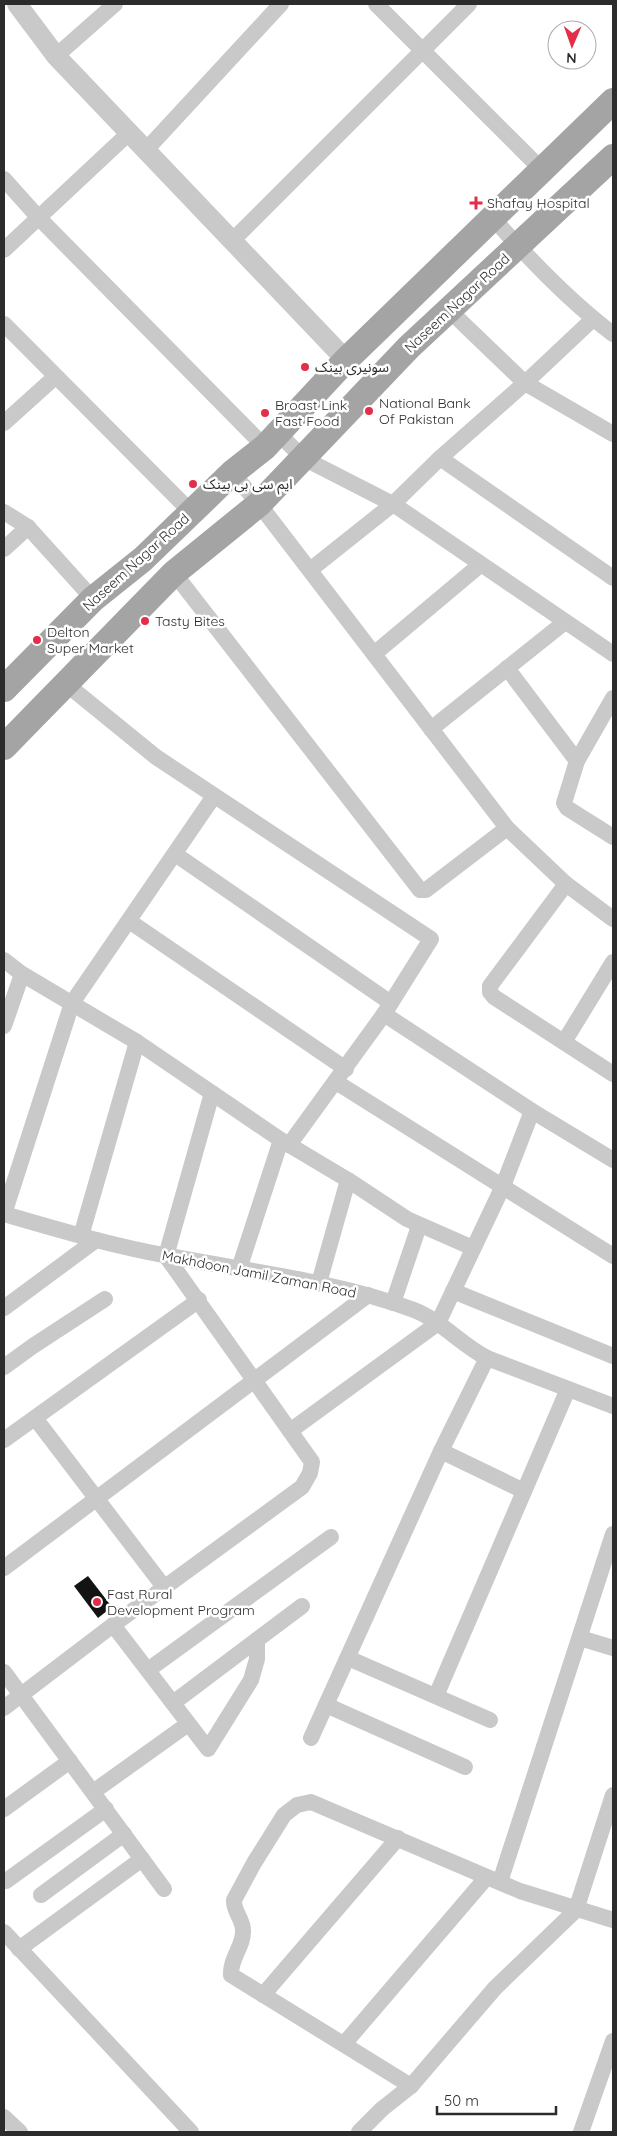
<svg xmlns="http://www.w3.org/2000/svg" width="617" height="2136" font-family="Quicksand,'Noto Sans Arabic',sans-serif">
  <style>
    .building { fill: #131313 }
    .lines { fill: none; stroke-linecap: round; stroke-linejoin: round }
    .minor { stroke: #c9c9c9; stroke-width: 16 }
    .tertiary { stroke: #c9c9c9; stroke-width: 20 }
    .primary { stroke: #a4a4a4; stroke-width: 26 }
    .poi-dot { fill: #e32d49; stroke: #fff; stroke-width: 2 }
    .labels { text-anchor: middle; stroke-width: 5; stroke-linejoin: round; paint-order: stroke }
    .poi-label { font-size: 14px; fill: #2c2c2c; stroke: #fff; text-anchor: start }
    .street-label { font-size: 14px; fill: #2c2c2c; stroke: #fff }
  </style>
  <rect width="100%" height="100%" fill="#fff"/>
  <polygon class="building" points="88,1576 112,1607 98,1618 74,1586"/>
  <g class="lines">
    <g class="minor">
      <polyline points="376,4 542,170"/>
      <polyline points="56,56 115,4"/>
      <polyline points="146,150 281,4"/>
      <polyline points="4,179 38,217 265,447"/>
      <path d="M 492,217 C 529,259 569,301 613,334"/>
      <polyline points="232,241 469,4"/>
      <polyline points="4,250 129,133"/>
      <polyline points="449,310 525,383 613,434"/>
      <polyline points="4,324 191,512"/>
      <polyline points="4,423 55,377"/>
      <polyline points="279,434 303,458 393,504 613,654"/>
      <polyline points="440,458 613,578"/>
      <polyline points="4,512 28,527 93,599"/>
      <polyline points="4,549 28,527"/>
      <polyline points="310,570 393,504 440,458 525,383 593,319"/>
      <polyline points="174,573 420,890 426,890 507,828 259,504 232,473"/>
      <polyline points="374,654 480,565"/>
      <polyline points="507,668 577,761"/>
      <polyline points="65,683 156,757 431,939 384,1014 289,1145"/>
      <polyline points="613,698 577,761 564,803 567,808 613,837"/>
      <polyline points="431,729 565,622"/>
      <polyline points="507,828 566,884 613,919"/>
      <polyline points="175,854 391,1003"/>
      <polyline points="566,884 490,986 490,992 494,997 613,1074"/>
      <polyline points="129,921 346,1069"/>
      <polyline points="4,960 22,974 137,1042 281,1140 348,1180 407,1219 473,1248"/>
      <polyline points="384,1014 532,1111 613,1160"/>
      <polyline points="4,1026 22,974"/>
      <polyline points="564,1042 613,962"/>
      <polyline points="336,1082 613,1256"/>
      <path d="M 4,1214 C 59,1230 113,1246 169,1256 C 251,1272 336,1281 414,1310 C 442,1321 461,1345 487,1358 L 613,1406"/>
      <polyline points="4,1214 72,1003 214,796"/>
      <polyline points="81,1236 137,1042"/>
      <polyline points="239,1269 281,1140"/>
      <polyline points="319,1283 348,1180"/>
      <polyline points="453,1291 613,1356"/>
      <polyline points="393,1303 419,1226"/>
      <polyline points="4,1308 96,1240"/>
      <polyline points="4,1367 33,1346 105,1299"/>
      <polyline points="35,1418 164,1587"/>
      <polyline points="290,1431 438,1323 503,1186 532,1111"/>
      <polyline points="4,1440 199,1300"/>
      <polyline points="441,1451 524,1491"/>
      <polyline points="4,1568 368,1295"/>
      <polyline points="113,1625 208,1749 251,1680 257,1659 257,1640"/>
      <polyline points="580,1638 613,1648"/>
      <polyline points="348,1658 490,1720"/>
      <polyline points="148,1670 331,1537"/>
      <polyline points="4,1672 164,1889"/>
      <polyline points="436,1696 568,1389"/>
      <polyline points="173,1703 302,1606"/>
      <polyline points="326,1705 465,1767"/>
      <polyline points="4,1708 113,1625 302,1487 310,1473 312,1462 166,1256 212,1093"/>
      <polyline points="311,1738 441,1451 487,1358"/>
      <polyline points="93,1792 188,1724"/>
      <polyline points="4,1809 70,1761"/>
      <polyline points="6,1881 106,1809"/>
      <polyline points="500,1882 613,1534"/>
      <polyline points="41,1895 124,1834"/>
      <polyline points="4,1932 191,2132"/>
      <polyline points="19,1949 142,1859"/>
      <polyline points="263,1995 398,1838"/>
      <polyline points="344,2044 486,1878"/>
      <path d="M 411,2086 L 231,1975 C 230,1958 244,1946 243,1930 C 243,1919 233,1911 234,1900 L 254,1863 L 284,1815 L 297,1805 L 311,1802 L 520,1891 L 613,1920"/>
      <polyline points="4,2117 20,2132"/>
      <polyline points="359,2132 382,2109 411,2086 495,1988 576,1910 613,1795"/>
      <polyline points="581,2132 613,2041"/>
    </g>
    <polyline class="tertiary" points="17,4 56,56 346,360"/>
    <g class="primary">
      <polyline points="4,689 93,599 143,559 232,473 265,447 346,360 613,101"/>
      <polyline points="4,747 174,573 259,504 409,347 613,157"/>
    </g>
  </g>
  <g class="poi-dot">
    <path d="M473.5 195.5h5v5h5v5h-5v5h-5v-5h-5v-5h5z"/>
    <circle cx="305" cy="367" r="5"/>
    <circle cx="369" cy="411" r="5"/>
    <circle cx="265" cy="413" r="5"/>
    <circle cx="193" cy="484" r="5"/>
    <circle cx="145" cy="621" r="5"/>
    <circle cx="37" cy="640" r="5"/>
    <circle cx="97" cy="1602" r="5"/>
  </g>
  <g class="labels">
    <g class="poi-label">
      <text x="487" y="208">Shafay Hospital</text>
      <text x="315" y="372">سونیری بینک</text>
      <text x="379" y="408">National Bank<tspan x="379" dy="16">Of Pakistan</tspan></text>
      <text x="275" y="410">Broast Link<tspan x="275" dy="16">Fast Food</tspan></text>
      <text x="203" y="489">ایم سی بی بینک</text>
      <text x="155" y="626">Tasty Bites</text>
      <text x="47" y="637">Delton<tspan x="47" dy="16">Super Market</tspan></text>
      <text x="107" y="1599">Fast Rural<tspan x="107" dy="16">Development Program</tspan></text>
    </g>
    <g class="street-label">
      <text transform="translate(457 303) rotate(-43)" y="5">Naseem Nagar Road</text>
      <text transform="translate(136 562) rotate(-42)" y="5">Naseem Nagar Road</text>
      <text transform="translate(259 1274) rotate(11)" y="5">Makhdoon Jamil Zaman Road</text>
    </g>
  </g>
  <rect width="617" height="2136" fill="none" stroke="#2c2c2c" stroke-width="10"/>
  <g transform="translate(572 45) rotate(182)"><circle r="24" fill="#ffffff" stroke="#ababab"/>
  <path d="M0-4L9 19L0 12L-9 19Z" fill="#e32d49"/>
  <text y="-8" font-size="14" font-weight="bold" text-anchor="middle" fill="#2c2c2c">N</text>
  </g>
  <path d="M437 2106v8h119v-8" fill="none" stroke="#2c2c2c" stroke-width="2.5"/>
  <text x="444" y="2106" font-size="15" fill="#2c2c2c" stroke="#ffffff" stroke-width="4" paint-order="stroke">50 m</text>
</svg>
